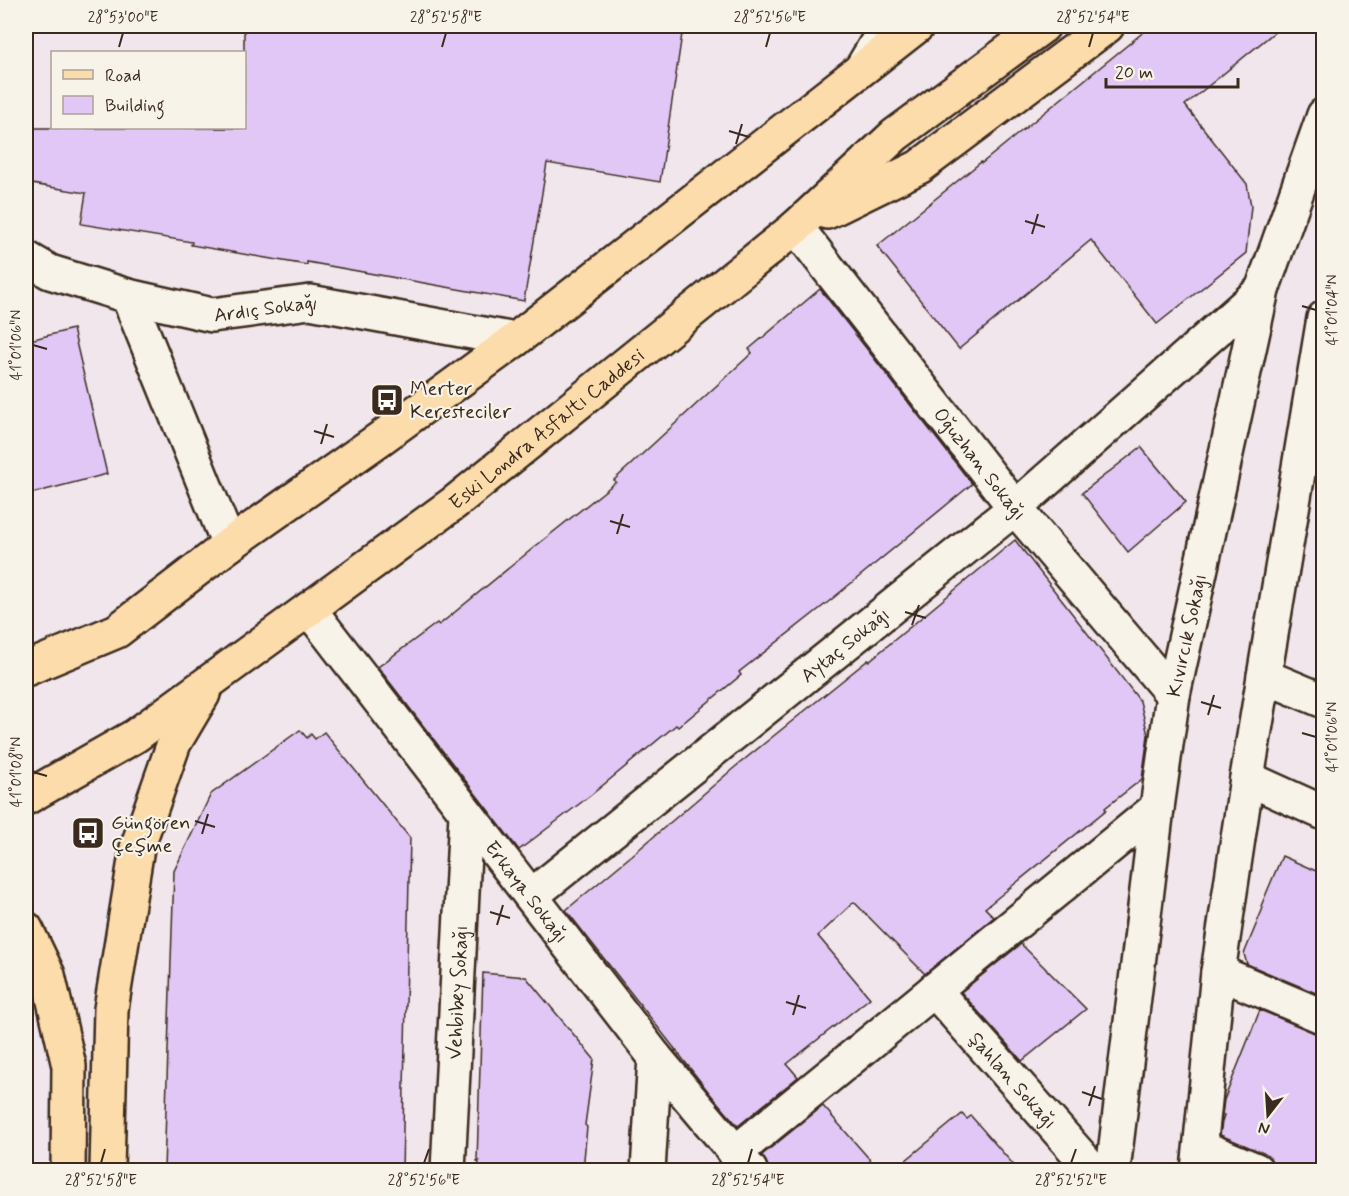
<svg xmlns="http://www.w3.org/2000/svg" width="1349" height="1196" font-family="Mynerve,sans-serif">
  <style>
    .building { fill: #e1c7f6; stroke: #3b2a1e; stroke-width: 1.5 }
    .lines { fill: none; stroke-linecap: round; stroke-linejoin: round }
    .minor-casing { stroke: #3b2a1e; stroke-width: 38 }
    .major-casing { stroke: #3b2a1e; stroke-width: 38 }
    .minor { stroke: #f7f3e8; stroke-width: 33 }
    .major { stroke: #fddcac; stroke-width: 33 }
    .ticks { fill: none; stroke: #3b2a1e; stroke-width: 2 }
    .labels { text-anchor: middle; stroke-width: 4.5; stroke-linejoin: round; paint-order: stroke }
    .street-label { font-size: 20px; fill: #3b2a1e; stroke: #f7f3e8 }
    .poi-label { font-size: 20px; fill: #3b2a1e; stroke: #f7f3e8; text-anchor: start }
    .neatline { fill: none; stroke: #3b2a1e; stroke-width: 2 }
    .ticks-label { font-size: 15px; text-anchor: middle; fill: #3b2a1e }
  </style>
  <rect width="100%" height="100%" fill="#f0e6ec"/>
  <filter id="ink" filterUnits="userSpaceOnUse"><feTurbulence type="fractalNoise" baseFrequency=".0167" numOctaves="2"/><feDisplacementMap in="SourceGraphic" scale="12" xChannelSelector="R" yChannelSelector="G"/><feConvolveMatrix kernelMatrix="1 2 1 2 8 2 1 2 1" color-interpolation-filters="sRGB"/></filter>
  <g filter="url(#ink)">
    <g class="building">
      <polygon points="244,26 621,26 682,34 660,182 547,163 524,301 307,262 307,265 191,245 192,242 81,224 86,193 26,183 26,128 244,128"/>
      <polygon points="1151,26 1282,26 1185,105 1247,184 1251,206 1246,253 1157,324 1091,240 959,349 877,246 981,162 982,163"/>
      <polygon points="820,289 972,484 832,599 739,672 741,675 678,727 676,725 591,795 519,850 378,667 437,623 439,625 537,545 616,482 614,480 752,353 749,349"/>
      <polygon points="73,329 107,474 26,495 26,341"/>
      <polygon points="1141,447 1186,502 1128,552 1082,493"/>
      <polygon points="1015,540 1140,701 1148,735 1142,779 1105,808 1106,810 985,908 994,917 925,974 854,902 818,936 870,998 787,1064 798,1077 738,1126 711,1095 566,910 637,851 735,767 868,660 869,661"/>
      <polygon points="300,730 307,738 311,734 315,739 324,732 410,838 402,1170 164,1170 174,871 211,794"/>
      <polygon points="1282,856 1323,874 1323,996 1247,964 1244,954 1263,908 1261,906"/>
      <polygon points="1021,944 1086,1009 1022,1061 961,992"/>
      <polygon points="483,973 526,977 594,1059 585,1125 587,1127 583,1170 478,1170 479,1161 477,1161"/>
      <polygon points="1260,1010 1317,1034 1323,1035 1323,1170 1289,1170 1273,1163 1270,1158 1263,1153 1220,1135 1222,1122 1224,1115 1222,1115 1224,1100"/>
      <polygon points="823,1106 879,1170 770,1170 762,1155"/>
      <polygon points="962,1114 967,1119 971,1116 1018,1170 894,1170"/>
    </g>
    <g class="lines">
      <defs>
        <g id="minor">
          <polyline points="862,68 887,26"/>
          <path id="s1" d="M 796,227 L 1015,508 L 1173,695"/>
          <path id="s2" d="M 26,258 L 50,272 L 128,296 L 212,315 L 310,302 L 515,340"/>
          <polyline points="128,296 229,545"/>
          <path id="s3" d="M 309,609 L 655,1057 L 750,1170"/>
          <polyline points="1264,676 1324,701"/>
          <polyline points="1247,778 1324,813"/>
          <path id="s4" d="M 531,896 L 1015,508 L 1262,290"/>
          <polyline points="1218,972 1324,1017"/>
          <path id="s5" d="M 934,990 L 1093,1170"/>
          <polyline points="1201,1147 1256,1170"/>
          <polyline points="735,1153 1157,808"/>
          <path id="s6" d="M 448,1170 L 466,814"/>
          <polyline points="648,1170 655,1057"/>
          <path id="s7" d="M 1113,1170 L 1157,808 L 1173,695 L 1262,290 L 1324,115"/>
          <polyline points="1198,1170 1218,972 1247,778 1324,318"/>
        </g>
        <g id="major">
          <polyline points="827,212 919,167 1107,26"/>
          <polyline points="26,669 117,631 229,545 381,438 515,340 917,26"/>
          <path id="s8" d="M 26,798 L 135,736 L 454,503 L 796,227 L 895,135 L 1043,26"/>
          <polyline points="26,929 48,975 69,1066 68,1170"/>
          <polyline points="107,1170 111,1009 137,848 174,743 203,694"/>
        </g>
      </defs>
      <use href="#minor" class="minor-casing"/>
      <use href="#major" class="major-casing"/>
      <use href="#minor" class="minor"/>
      <use href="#major" class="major"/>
    </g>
  </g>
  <path class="ticks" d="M 119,47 L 123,33M 442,47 L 446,33M 766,47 L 770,33M 1089,47 L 1093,33M 729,131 L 749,137M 736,144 L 742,124M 1025,221 L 1045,227M 1032,234 L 1038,214M 1302,306 L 1316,310M 33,345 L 47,349M 314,431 L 334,437M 321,444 L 327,424M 610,521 L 630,527M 617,534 L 623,514M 905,612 L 926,618M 912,625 L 919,605M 1201,702 L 1221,708M 1208,715 L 1214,695M 1302,733 L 1316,737M 33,772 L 47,776M 195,821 L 215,827M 202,834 L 208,814M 490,912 L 510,918M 497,925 L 503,905M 786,1002 L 806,1008M 793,1015 L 799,995M 1082,1092 L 1102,1099M 1089,1106 L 1095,1086M 101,1163 L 105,1149M 424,1163 L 429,1149M 748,1163 L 752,1149M 1071,1163 L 1076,1149"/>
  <defs>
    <symbol id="bus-square" viewBox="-11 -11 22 22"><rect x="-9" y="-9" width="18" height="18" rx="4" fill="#3b2a1e" stroke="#f7f3e8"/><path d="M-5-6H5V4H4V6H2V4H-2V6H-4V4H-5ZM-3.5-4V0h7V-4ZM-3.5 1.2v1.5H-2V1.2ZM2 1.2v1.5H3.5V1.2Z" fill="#fff"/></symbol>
  </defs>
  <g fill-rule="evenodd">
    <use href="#bus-square" x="368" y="381" width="38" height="38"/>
    <use href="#bus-square" x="69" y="814" width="38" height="38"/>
  </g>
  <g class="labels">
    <g class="street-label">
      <text dy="7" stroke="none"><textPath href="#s2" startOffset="250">Ardıç Sokağı</textPath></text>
      <text dy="7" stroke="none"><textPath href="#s8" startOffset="639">Eski Londra Asfaltı Caddesi</textPath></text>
      <text dy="7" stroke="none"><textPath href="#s1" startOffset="300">Oğuzhan Sokağı</textPath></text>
      <text dy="7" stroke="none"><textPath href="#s7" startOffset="540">Kıvırcık Sokağı</textPath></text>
      <text dy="7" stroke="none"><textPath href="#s4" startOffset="402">Aytaç Sokağı</textPath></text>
      <text dy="7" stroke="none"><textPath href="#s3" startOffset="357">Erkaya Sokağı</textPath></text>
      <text dy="7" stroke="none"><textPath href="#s6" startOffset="178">Vehbibey Sokağı</textPath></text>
      <text dy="7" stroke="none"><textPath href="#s5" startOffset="120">Şahlan Sokağı</textPath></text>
    </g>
    <g class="poi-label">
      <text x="410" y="395">Merter<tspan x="410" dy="23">Keresteciler</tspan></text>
      <text x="111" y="829">Güngören<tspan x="111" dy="23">Çeşme</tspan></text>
    </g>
  </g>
  <rect width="1349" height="1196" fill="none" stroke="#f7f3e8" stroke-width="66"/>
  <rect x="51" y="51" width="195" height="78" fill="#f7f3e8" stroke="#aca397" stroke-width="1.5"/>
  <rect x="63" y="70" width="30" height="9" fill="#fddcac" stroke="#aca397" stroke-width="1.5"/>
  <text x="105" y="81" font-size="18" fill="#3b2a1e">Road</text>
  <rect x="63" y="96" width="30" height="18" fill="#e1c7f6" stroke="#aca397" stroke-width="1.5"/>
  <text x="105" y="111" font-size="18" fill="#3b2a1e">Building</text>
  <g transform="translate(1268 1115) rotate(197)" stroke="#f7f3e8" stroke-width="4.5" paint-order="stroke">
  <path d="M0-4.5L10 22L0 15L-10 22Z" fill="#3b2a1e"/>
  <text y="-9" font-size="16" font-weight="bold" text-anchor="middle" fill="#3b2a1e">N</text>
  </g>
  <path d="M1106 78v9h132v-9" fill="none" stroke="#3b2a1e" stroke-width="3"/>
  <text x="1115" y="78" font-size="18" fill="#3b2a1e" stroke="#f7f3e8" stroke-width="4.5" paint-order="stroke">20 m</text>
  <rect x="33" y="33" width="1283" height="1130" class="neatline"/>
  <g class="ticks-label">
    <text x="123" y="22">28°53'00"E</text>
    <text x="446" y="22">28°52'58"E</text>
    <text x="770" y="22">28°52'56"E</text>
    <text x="1093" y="22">28°52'54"E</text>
    <text transform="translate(1332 310) rotate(-90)" y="5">41°01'04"N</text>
    <text transform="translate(16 345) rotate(-90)" y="5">41°01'06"N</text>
    <text transform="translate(1332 737) rotate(-90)" y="5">41°01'06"N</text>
    <text transform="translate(16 772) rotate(-90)" y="5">41°01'08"N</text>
    <text x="101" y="1185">28°52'58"E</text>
    <text x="424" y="1185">28°52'56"E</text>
    <text x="748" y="1185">28°52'54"E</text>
    <text x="1071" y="1185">28°52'52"E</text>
  </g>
</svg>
